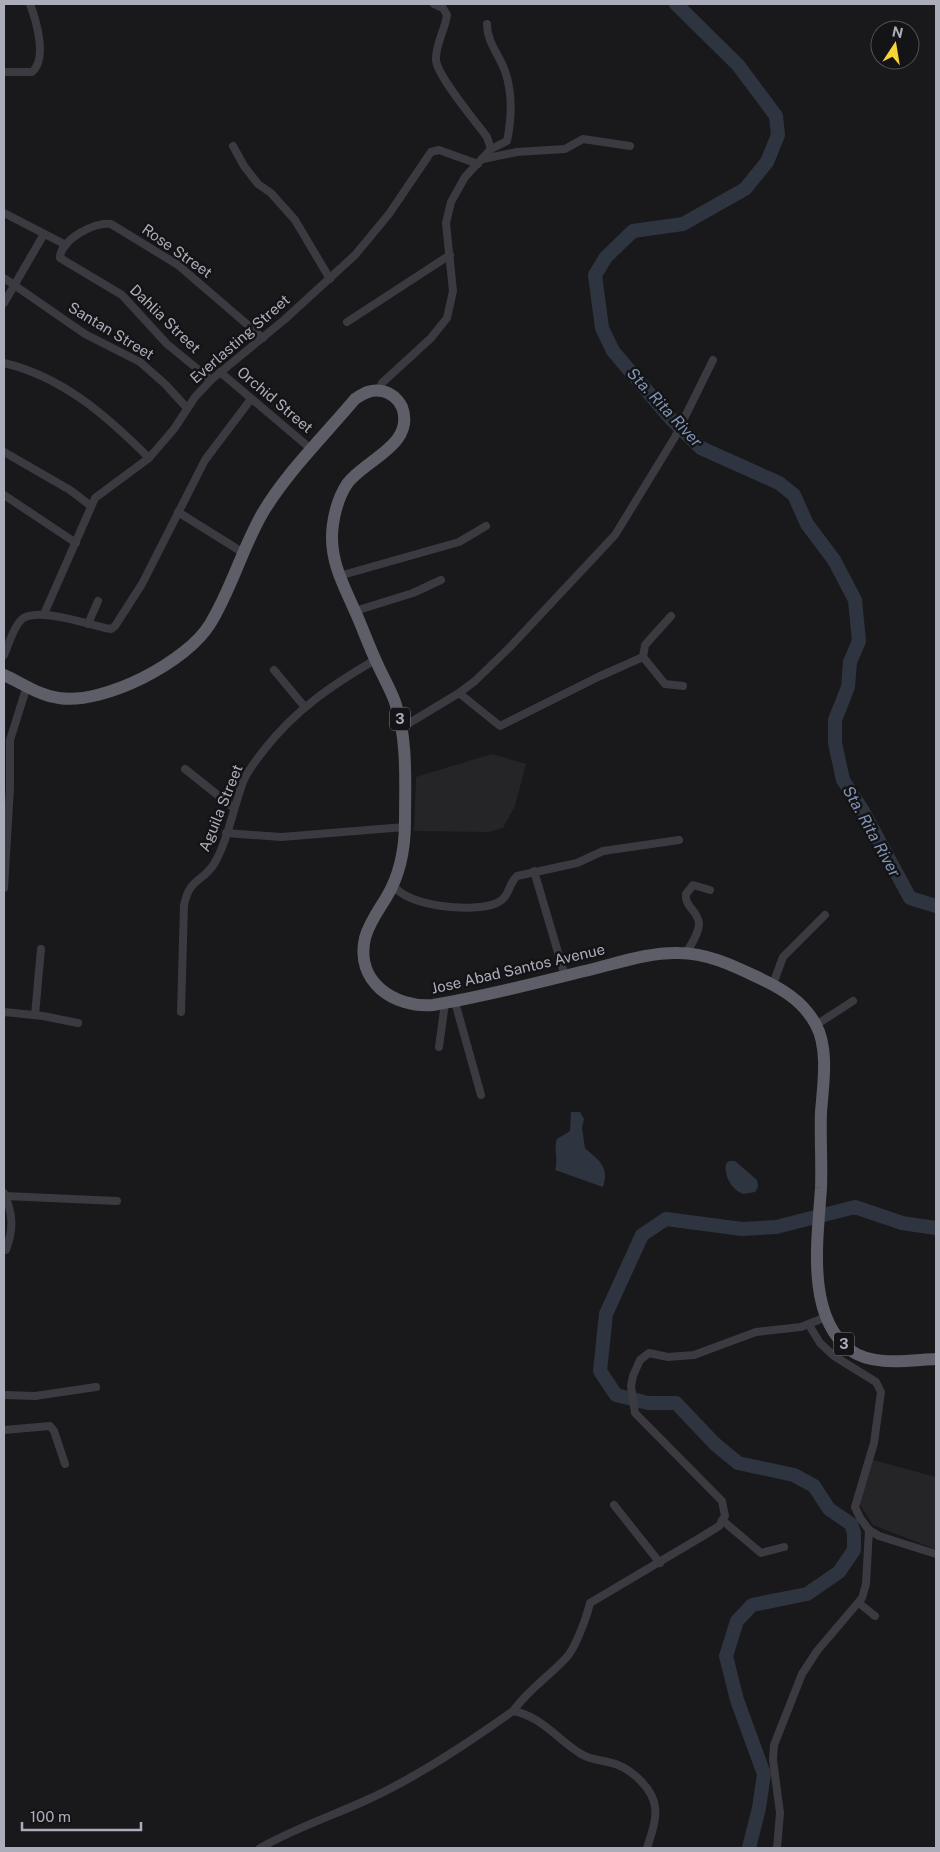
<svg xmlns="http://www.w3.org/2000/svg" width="940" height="1852" font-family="'Public Sans',sans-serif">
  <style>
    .built { fill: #252528 }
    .water { fill: #2e3540 }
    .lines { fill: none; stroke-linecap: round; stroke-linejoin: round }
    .river { stroke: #2e3540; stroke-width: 14 }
    .minor { stroke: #3a3a40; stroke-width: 8 }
    .trunk { stroke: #5e5e68; stroke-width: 12 }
    .labels { text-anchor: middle; stroke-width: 5; stroke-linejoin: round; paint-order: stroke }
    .shield { fill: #141416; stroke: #7e7f8a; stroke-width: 1 }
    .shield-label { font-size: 14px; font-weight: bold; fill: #abadbb }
    .street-label { font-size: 15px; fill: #abadbb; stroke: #141416 }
    .water-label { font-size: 16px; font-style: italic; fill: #8195b6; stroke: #141416 }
  </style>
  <rect width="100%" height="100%" fill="#19191b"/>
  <g class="built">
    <polygon points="492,754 526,764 515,806 503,828 489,832 414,831 416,777"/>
    <polygon points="873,1460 936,1477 935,1549 873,1525 859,1503"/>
  </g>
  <g class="water">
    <path d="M 571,1112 L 580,1112 L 584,1119 L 582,1128 L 585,1148 C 598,1160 610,1166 603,1187 L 555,1170 C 559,1159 553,1151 557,1139 L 570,1131 Z"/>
    <path d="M 729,1161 L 735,1161 L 757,1180 L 758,1187 L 755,1192 L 743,1194 C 731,1189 724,1176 726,1164 Z"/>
  </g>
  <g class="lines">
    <g class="river">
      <polyline points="676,4 738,65 776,116 778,135 767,162 745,189 683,224 633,231 606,257 595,275 602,328 613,351 671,419 701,448 779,483 794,495 807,524 834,560 855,600 859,641 850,662 848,687 835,720 835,743 843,780 863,811 910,898 936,906"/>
      <polyline points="749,1848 759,1808 764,1774 737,1700 726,1656 737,1621 752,1605 807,1594 839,1572 854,1550 854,1533 851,1524 829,1509 814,1486 794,1475 738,1463 715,1444 676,1403 648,1403 616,1395 600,1371 606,1314 642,1235 666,1219 742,1229 776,1227 855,1207 902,1223 936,1228"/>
    </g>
    <g class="minor">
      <path d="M 487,24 C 487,43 499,54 505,71 C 513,94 512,117 507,141 L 491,149"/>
      <path d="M 4,72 L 32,72 C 48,59 36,20 30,4"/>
      <polyline points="233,146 244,166 258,184 271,193 295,220 330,279"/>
      <polyline points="483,159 517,152 565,149 583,139 630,146"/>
      <polyline points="4,213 66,245"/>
      <polyline points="4,278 85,334 140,362 165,384 187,408"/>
      <polyline points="4,303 44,234"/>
      <polyline points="347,322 450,255"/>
      <path d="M 4,363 C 63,377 107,416 149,458"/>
      <polyline points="220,372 311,449"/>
      <path d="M 211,380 L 167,344 L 122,295 L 60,258 C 60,240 95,221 111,224 L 178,265 L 263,338"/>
      <path d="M 379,391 L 382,383 L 431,338 L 447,318 L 453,291 L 446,223 L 451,202 L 465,177 L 491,149 L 487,137 C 476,122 437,76 436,60 C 435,45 445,30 447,15 L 443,8 L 434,4"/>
      <polyline points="4,452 70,490 91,506"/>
      <polyline points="4,495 76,543"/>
      <polyline points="178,512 242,552"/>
      <polyline points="339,576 459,542 486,526"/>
      <polyline points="355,611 413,593 441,580"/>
      <polyline points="44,614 95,498 149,458 174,429 195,397 211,380 284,320 355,255 389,214 431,152 439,150 478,164"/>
      <polyline points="88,624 98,601"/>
      <path d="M 4,655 C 9,644 13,628 21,620 C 35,606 87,624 105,628 L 111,629 L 115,626 L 142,584 L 205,460 L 251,399"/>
      <polyline points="643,657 665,684 683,686"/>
      <polyline points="274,670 304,706"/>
      <polyline points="459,693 500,726 598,677 643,657 645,645 671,616"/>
      <polyline points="401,728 459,693 475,681 510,647 615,535 675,437 713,360"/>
      <polyline points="185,769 234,808"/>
      <polyline points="226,833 281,837 405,827"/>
      <polyline points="534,871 565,976"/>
      <path d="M 393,885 C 407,907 474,913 497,903 C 510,897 508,884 517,876 L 577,863 L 603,851 L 679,840"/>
      <polyline points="4,888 10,788 10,740 27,686"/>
      <path d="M 686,953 C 691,945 699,933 699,923 C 698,911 684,906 686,894 L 693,885 L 710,890"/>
      <polyline points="773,984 783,957 825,915"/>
      <polyline points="455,1002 481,1095"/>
      <polyline points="4,1012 43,1016 78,1023"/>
      <path d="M 181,1012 L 184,905 C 190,877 202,883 214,864 C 227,843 234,806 243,782 C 248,770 256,760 264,750 C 295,710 332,685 375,660"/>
      <polyline points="35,1015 41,949"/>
      <polyline points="816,1025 853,1001"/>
      <polyline points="439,1047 445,1003"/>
      <path d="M 4,1193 C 13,1214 14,1228 6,1250"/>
      <polyline points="5,1196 117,1201"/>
      <polyline points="809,1325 820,1343 834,1356 876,1382 881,1392 874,1443 855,1507 860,1518 869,1530 879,1536 936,1554"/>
      <polyline points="4,1395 35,1396 96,1387"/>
      <polyline points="4,1430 50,1426 54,1431 65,1464"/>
      <polyline points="614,1505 660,1563"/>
      <polyline points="722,1520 761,1553 784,1547"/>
      <polyline points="859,1603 875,1616"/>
      <path d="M 513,1711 C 529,1689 547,1678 565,1659 C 575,1650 587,1616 590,1603 L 703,1536 L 719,1526 L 725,1516 L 722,1501 L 635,1413 L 631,1386 L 633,1376 L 640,1360 L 649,1353 L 668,1357 L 694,1355 L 756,1332 L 801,1327 L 826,1317"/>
      <path d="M 260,1848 C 295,1828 332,1816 369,1799 C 419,1776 468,1743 513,1711 C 541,1716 558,1740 581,1754 C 592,1761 606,1760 618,1765 C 633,1771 653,1789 655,1807 C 657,1820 651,1835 647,1848"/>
      <polyline points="777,1848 780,1813 773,1760 774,1745 802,1674 817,1651 862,1598 866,1584 869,1530"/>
    </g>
    <path class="trunk" d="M 4,675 C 22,683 40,696 59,698 C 104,705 187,662 210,624 C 231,590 242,549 262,514 C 286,473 324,436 355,399 C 364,393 371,389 382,391 C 391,393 398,399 402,407 C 416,445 364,460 347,484 C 337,499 332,521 332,538 C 332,564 344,586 354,609 C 362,626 368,644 376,661 C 382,675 390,688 395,702 C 408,739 405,784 405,822 C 405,848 400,875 386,898 C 378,911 369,923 365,938 C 355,982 394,1008 433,1005 C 487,996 540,982 593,969 C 621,962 651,952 679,953 C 706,953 732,965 755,976 C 779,987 803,1000 816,1025 C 829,1049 823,1086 821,1112 C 820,1137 822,1162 821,1188 C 818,1237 805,1315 850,1350 C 873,1367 910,1360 936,1359"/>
  </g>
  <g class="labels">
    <g class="shield">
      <rect x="390" y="707.5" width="20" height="23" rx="4"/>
      <rect x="834" y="1332.5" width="20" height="23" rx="4"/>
    </g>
    <g class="shield-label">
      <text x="400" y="724">3</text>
      <text x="844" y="1349">3</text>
    </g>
    <g class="street-label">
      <text transform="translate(177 251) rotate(35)" y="5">Rose Street</text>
      <text transform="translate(165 319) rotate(44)" y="5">Dahlia Street</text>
      <text transform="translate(111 331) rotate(31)" y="5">Santan Street</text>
      <text transform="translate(240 339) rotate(-41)" y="5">Everlasting Street</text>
      <text transform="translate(275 400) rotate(40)" y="5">Orchid Street</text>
      <text transform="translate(221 808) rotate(-68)" y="5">Aguila Street</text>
      <text transform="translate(518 969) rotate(-13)" y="5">Jose Abad Santos Avenue</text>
    </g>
    <g class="water-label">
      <text transform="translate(665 407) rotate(47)" y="6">Sta. Rita River</text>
      <text transform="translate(872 831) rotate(61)" y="6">Sta. Rita River</text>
    </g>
  </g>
  <rect width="940" height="1852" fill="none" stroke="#abadbb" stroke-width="10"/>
  <g transform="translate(895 45) rotate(12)"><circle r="24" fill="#141416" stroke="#505158"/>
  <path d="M0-4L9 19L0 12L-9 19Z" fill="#f7d435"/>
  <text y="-8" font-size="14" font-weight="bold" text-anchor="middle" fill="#abadbb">N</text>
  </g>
  <path d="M22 1822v8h119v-8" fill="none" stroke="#abadbb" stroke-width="2.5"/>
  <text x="30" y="1822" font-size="15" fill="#abadbb" stroke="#141416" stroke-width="4" paint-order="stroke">100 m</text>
</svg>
